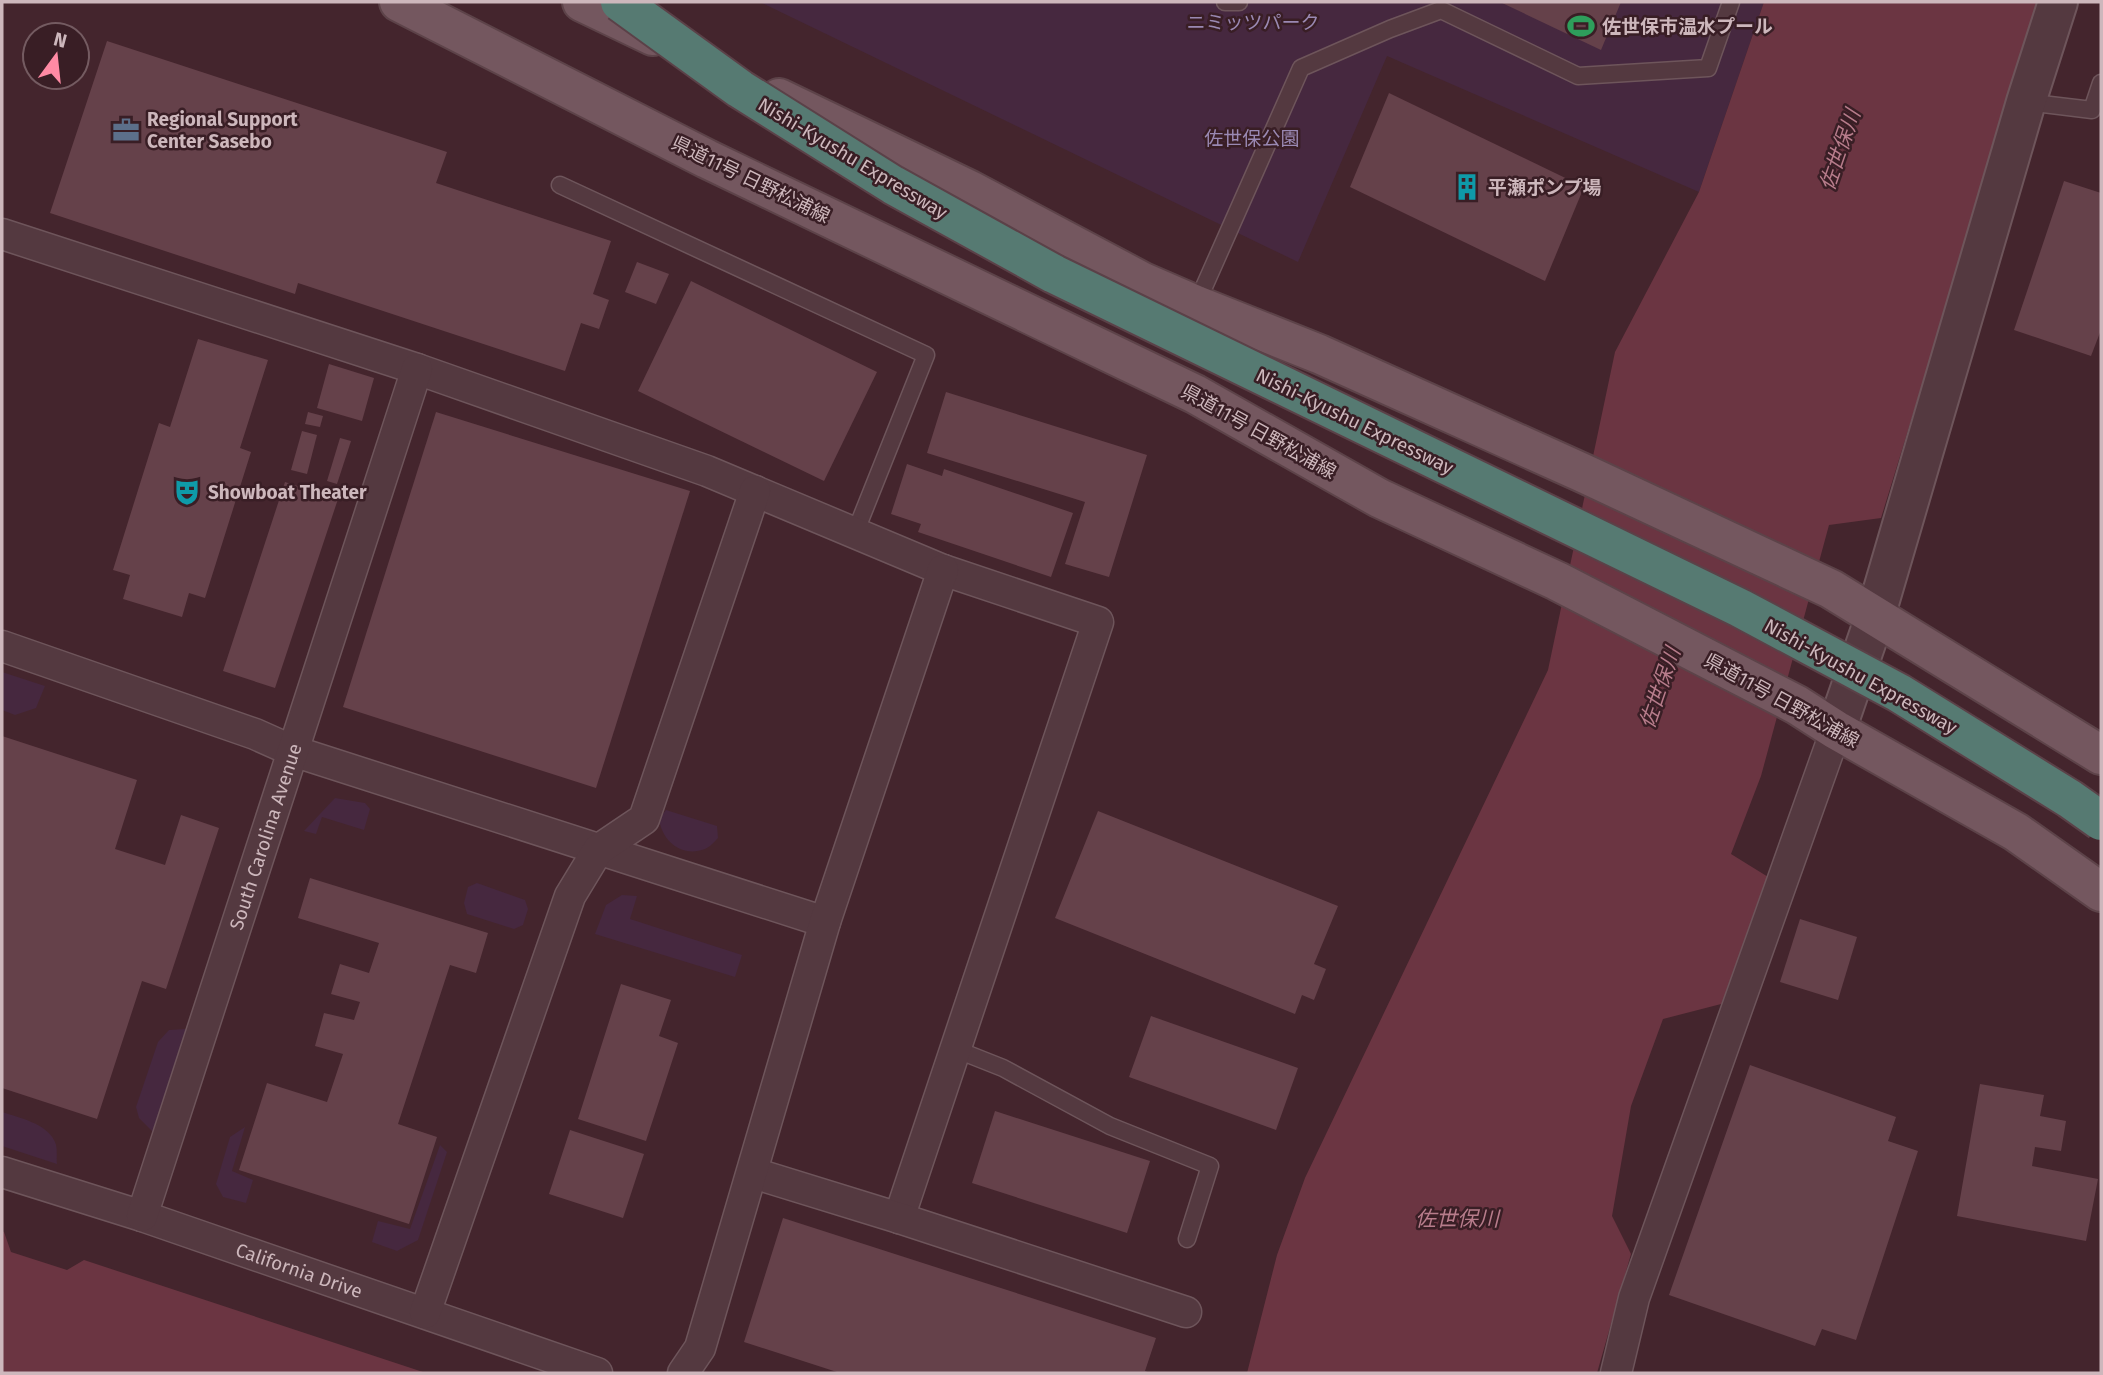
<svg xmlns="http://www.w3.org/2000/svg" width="2103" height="1375" font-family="'Fira Sans','Noto Sans JP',sans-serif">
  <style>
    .green { fill: #46283f }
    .water { fill: #6b3542 }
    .building { fill: #65414a }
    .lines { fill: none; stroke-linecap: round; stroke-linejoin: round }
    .service-casing { stroke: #6e555b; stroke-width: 19 }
    .minor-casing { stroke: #6e555b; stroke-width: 33 }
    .tertiary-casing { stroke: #6e555b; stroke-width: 42 }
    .primary-casing { stroke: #5d4349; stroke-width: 42 }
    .service { stroke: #543940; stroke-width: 16 }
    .minor { stroke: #543940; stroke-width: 30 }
    .tertiary { stroke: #543940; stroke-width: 38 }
    .primary { stroke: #74575f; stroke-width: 38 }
    .motorway-bridge-casing { stroke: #5b4148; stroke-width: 42; stroke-linecap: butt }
    .motorway-bridge { stroke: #567a72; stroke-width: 38 }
    .labels { text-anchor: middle; stroke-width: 5; stroke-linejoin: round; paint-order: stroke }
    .park-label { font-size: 19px; fill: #9a89b3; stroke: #391e25 }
    .poi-label { font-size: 19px; font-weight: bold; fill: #cdb7bc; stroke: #391e25; text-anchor: start }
    .street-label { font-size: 19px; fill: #cdb7bc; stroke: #391e25 }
    .water-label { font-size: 21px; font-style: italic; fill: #b77c8b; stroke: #391e25 }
  </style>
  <rect width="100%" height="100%" fill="#44252d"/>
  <g class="green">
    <polygon points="760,2 1764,2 1699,192 1387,56 1298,262"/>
    <polygon points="2,672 45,686 36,708 15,715 2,710"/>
    <polygon points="335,798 365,803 370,809 364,830 322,817 316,834 304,831"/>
    <path d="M 666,810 L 717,826 L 718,838 C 714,842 710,847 705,849 C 682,858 662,841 659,819 Z"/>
    <polygon points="477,883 525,900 528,909 523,925 514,929 467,914 464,903 468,887"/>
    <polygon points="622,895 637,896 630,919 742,955 735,977 595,934 606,905"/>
    <polygon points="186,1029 153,1132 139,1118 136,1107 158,1042 169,1030"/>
    <path d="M 2,1112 C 19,1118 47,1123 55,1142 C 58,1148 56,1158 57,1164 L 2,1146 Z"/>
    <polygon points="245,1127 232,1171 253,1180 246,1203 223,1197 216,1184 230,1137"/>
    <polygon points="440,1145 447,1152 418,1240 397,1251 372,1242 378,1221 410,1229"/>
  </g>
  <g class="water">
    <polygon points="1764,2 2040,2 1881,518 1829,525 1761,776 1731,854 1773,880 1725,1003 1663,1019 1631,1106 1612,1216 1631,1254 1597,1373 1247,1373 1277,1255 1305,1178 1548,670 1615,352 1699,192"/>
    <polygon points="2,1231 4,1232 11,1252 67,1270 84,1260 426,1373 2,1373"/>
  </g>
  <g class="building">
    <polygon points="1500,2 1621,2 1601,50"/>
    <polygon points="107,41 447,152 436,183 611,241 593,294 609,300 599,329 581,323 565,371 298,283 295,294 50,213"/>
    <polygon points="1389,93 1584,187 1545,281 1350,187"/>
    <polygon points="2064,181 2101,193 2101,330 2091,356 2014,330"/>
    <polygon points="637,262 669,274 656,304 625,292"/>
    <polygon points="691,281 877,372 824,481 638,391"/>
    <polygon points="198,339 268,360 240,448 251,452 205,598 189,593 182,617 123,599 130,575 113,570 159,423 170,427"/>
    <polygon points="329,364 374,378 362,421 317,408"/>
    <polygon points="946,392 1147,455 1109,577 1065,564 1085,502 927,453"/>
    <polygon points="308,412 323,416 320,427 305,424"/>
    <polygon points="436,412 690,491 596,788 343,707"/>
    <polygon points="302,431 317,435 307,474 291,470"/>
    <polygon points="340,438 351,441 337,484 327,481"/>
    <polygon points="907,464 942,476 944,469 1073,513 1051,577 918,532 921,524 891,514"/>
    <polygon points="285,482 338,499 275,688 223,671"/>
    <polygon points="2,736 137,780 115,849 165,865 181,815 219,828 166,989 142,981 97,1119 2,1088"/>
    <polygon points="1098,811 1338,906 1314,964 1326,969 1314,1000 1302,995 1295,1014 1055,918"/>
    <polygon points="310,878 488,933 476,973 450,965 398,1124 437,1137 409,1224 239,1170 267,1083 327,1102 343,1054 315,1046 324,1013 354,1020 360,1002 331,994 340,964 369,973 379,943 298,918"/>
    <polygon points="1800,919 1857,937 1838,1000 1780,982"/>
    <polygon points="621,984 671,1000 659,1036 678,1043 646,1141 578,1119"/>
    <polygon points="1151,1016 1298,1068 1276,1130 1129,1077"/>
    <polygon points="1750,1065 1896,1117 1888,1141 1918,1151 1856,1340 1822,1329 1815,1346 1669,1295"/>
    <polygon points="1980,1084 2044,1095 2040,1116 2066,1121 2061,1151 2035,1147 2032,1166 2098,1179 2086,1241 1957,1216"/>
    <polygon points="995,1111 1150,1161 1127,1233 972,1183"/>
    <polygon points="570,1130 644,1154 623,1218 549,1194"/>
    <polygon points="783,1218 1156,1338 1145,1371 1150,1373 840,1373 744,1342"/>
  </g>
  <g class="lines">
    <defs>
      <g id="service">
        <polyline points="1225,2 1239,2"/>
        <polyline points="2026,102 2092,110 2101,83"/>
        <polyline points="560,185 926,355 855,533"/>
        <polyline points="1196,305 1301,68 1390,29 1441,10 1578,76 1708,68 1731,2"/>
        <polyline points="955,1049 1003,1068 1110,1126 1210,1166 1187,1239"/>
      </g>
      <g id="minor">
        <polyline points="2,234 417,369 707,471 943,570 1098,622 899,1218"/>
        <polyline points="2,646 255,734 293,751 825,922"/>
        <path id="s1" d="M 2,1172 L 142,1216 L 597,1373"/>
        <polyline points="753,1173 899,1218 1186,1312"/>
        <path id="s2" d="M 142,1216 L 417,369"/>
        <polyline points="425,1313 570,896 598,850 644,819 755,491"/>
        <polyline points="683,1373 700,1348 825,922 943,570"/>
        <polyline points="1616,1373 1634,1298 1836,730"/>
      </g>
      <polyline id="tertiary" points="1836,730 1875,617 2026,102 2058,2"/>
      <g id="primary">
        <polyline points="399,2 707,159 1195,394 1379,498 1557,581 1797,705 1836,730 2016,832 2101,892"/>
        <polyline points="582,2 653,36"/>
        <polyline points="779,98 970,190 1143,282 1196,305 1319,354 1583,473 1831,589 2101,755"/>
      </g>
    </defs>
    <use href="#service" class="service-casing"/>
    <use href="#minor" class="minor-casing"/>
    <use href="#tertiary" class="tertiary-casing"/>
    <use href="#primary" class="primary-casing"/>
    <use href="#service" class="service"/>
    <use href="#minor" class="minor"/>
    <use href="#tertiary" class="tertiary"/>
    <use href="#primary" class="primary"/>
    <defs>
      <polyline id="motorway-bridge" points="620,2 740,89 893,185 1054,274 1740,608 1899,693 2070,799 2101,821"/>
    </defs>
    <use href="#motorway-bridge" class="motorway-bridge-casing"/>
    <use href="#motorway-bridge" class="motorway-bridge"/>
  </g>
  <defs>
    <symbol id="stadium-bare" viewBox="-9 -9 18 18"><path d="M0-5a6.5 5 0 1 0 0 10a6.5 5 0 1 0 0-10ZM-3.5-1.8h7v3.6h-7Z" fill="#2e9e5b" stroke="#391e25" stroke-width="2.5" paint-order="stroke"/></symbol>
    <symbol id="office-bare" viewBox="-9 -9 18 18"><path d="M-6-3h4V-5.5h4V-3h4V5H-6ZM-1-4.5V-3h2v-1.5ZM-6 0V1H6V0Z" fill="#5c6f8a" stroke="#391e25" stroke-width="2.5" paint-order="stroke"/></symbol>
    <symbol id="building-bare" viewBox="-9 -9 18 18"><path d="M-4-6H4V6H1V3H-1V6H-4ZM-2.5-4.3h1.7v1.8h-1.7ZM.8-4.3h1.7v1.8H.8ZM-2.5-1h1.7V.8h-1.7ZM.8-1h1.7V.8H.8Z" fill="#0f9aa8" stroke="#391e25" stroke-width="2.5" paint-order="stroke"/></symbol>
    <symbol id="theatre-bare" viewBox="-9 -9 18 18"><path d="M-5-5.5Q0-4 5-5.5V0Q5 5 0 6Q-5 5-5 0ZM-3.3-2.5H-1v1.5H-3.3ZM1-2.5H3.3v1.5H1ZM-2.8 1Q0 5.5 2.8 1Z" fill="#0f9aa8" stroke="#391e25" stroke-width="2.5" paint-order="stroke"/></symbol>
  </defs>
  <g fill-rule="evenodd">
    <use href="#stadium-bare" x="1562" y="7" width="38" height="38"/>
    <use href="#office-bare" x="107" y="111" width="38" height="38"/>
    <use href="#building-bare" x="1448" y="168" width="38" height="38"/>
    <use href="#theatre-bare" x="168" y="473" width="38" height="38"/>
  </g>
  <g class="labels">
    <g class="park-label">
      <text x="1253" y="29">ニミッツパーク</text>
      <text x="1252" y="145">佐世保公園</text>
    </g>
    <g class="poi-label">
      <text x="1602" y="33">佐世保市温水プール</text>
      <text x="147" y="126">Regional Support<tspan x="147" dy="22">Center Sasebo</tspan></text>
      <text x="1488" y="194">平瀬ポンプ場</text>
      <text x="208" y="499">Showboat Theater</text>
    </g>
    <g class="street-label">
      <text transform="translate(853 158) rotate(31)" y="7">Nishi-Kyushu Expressway</text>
      <text transform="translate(751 179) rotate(26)" y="7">県道11号 日野松浦線</text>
      <text transform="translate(1355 421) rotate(26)" y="7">Nishi-Kyushu Expressway</text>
      <text transform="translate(1259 431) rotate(29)" y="7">県道11号 日野松浦線</text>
      <text transform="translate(1861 676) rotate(29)" y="7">Nishi-Kyushu Expressway</text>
      <text transform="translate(1782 700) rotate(29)" y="7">県道11号 日野松浦線</text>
      <text dy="7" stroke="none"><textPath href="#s2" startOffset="399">South Carolina Avenue</textPath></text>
      <text dy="7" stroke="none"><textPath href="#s1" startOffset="313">California Drive</textPath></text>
    </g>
    <g class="water-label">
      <text transform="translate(1840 150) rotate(-71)" y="7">佐世保川</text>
      <text transform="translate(1660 688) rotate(-71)" y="7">佐世保川</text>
      <text x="1457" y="1226">佐世保川</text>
    </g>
  </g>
  <rect width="2103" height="1375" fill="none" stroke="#cdb7bc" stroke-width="7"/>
  <g transform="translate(56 56) rotate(15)"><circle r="33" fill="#391e25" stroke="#745b61" stroke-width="2"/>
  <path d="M0-5L12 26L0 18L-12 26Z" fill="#ff8aa4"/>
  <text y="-10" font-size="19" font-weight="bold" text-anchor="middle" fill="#cdb7bc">N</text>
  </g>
</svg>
